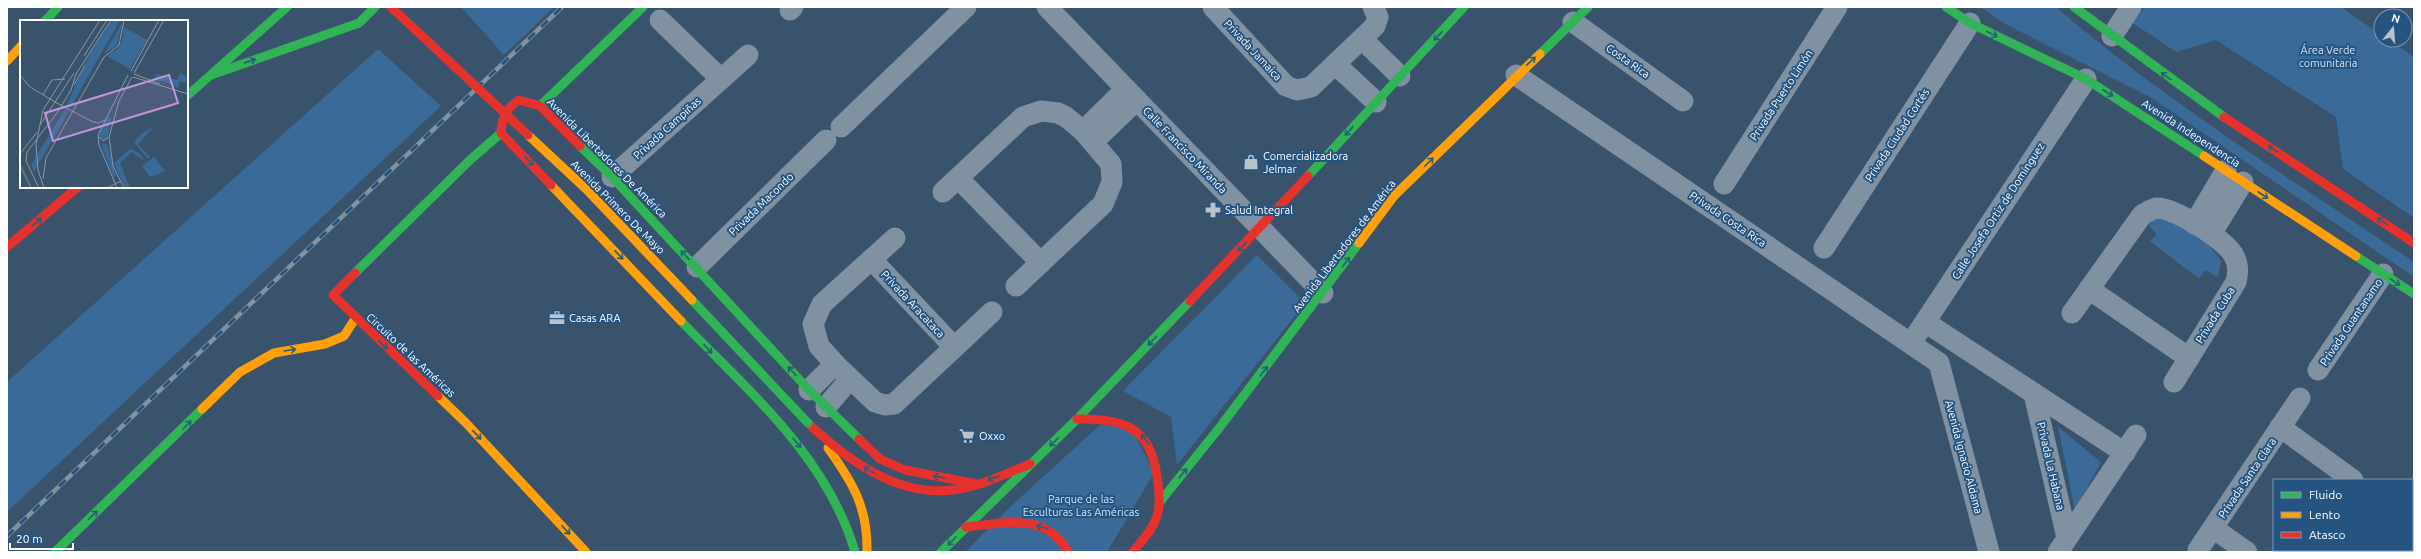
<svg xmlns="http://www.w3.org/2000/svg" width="2421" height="559" font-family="Ubuntu,sans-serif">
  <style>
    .green { fill: #3a6a97 }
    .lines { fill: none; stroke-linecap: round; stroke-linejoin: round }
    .street { stroke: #8091a2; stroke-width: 21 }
    .fast { stroke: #30b455; stroke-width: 9 }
    .slow { stroke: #ff9f0a; stroke-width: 9 }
    .jam { stroke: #e5322d; stroke-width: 9 }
    .rail-casing { stroke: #8192a2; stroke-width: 4.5 }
    .rail { stroke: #255481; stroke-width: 3; stroke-dasharray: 9; stroke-linecap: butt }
    .fast-bridge { stroke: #30b455; stroke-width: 9 }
    .slow-bridge { stroke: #ff9f0a; stroke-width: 9 }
    .jam-bridge { stroke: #e5322d; stroke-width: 9 }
    .oneway { stroke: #265e7d }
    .labels { text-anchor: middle; stroke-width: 4; stroke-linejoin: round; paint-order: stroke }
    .street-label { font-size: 11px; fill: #fff; stroke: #255481 }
    .park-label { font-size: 11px; fill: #d0e4f5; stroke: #255481 }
    .poi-label { font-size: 11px; fill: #fff; stroke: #255481; text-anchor: start }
    .inset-river { fill: none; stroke: #557694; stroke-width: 2 }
    .inset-road { fill: none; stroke: #8998a7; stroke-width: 1 }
    .view { fill: #bd96df; fill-opacity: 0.15; stroke: #bd96df; stroke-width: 2 }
    .inset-edge { fill: none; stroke: #fff; stroke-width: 2 }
  </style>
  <rect width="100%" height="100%" fill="#3a536c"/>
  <g class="green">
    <polygon points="461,7 554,7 504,55"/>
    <path d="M 1980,7 L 2056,7 C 2167,103 2293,180 2414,262 L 2414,277 L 2152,98 L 2007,25 Z"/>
    <polygon points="2145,7 2341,7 2381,35 2381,40 2389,40 2414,57 2414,218 2343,169 2336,117 2216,40 2176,52 2133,23"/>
    <polygon points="378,49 441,106 7,512 7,382"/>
    <path d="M 2155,216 C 2175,216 2211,243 2221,261 L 2218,277 L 2205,270 L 2199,279 L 2150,241 L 2157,234 L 2149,226 Z"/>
    <polygon points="1257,255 1305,303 1177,465 1171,417 1123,391"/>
    <polygon points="1100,425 1131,427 1154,473 1107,552 965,552 1009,508"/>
    <polygon points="2058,427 2101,462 2075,510"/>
  </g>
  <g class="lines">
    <g class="street">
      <polyline points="1047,7 1323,293"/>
      <polyline points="1213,7 1286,86 1297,90 1311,87 1375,26 1378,17 1373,7"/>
      <polyline points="790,10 793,7"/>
      <polyline points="660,20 721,79"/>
      <polyline points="1573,22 1683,101"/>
      <polyline points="2112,36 2131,7"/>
      <polyline points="1362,39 1400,76"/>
      <polyline points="1335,64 1376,102"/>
      <polyline points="1516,75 1939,363 1989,552"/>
      <polyline points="841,127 966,7"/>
      <polyline points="1083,131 1126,89"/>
      <polyline points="1093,142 1137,100"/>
      <polyline points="612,177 748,55"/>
      <polyline points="958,178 1041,263"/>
      <polyline points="1724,184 1837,7"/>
      <polyline points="943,192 1023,117 1041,111 1058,113 1066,117 1083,131 1111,164 1112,182 1103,204 1016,286"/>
      <polyline points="2194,224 2226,170"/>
      <polyline points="2211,234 2243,182"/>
      <polyline points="895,238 822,304 813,324 819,346 835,364 875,402 885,405 894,404 992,312"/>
      <polyline points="1824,248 1970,23"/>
      <polyline points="872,260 954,347"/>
      <polyline points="697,267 826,140"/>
      <polyline points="2089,289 2189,358"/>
      <path d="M 2072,313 L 2142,215 C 2146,213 2152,209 2156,208 C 2174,207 2226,240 2234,256 C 2239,265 2238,272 2236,282 L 2174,382"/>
      <polyline points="1925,322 2125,453"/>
      <polyline points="1911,343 2086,79"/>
      <polyline points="2318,370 2383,274"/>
      <polyline points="809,390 835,364"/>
      <polyline points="2034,394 2067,538"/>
      <polyline points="826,407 850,379"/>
      <polyline points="2280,427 2353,480"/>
      <polyline points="2412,525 2414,529"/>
      <polyline points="2213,528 2247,552"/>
      <polyline points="2198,550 2300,398"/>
      <polyline points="2058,552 2136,435"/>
    </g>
    <g class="fast">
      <polyline points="1946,7 1970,23 2086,79 2204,156"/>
      <polyline points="2074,7 2224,117"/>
      <polyline points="45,21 58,7"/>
      <polyline points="1540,54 1588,7"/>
      <polyline points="214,74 359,23 375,7"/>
      <polyline points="187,96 287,7"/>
      <polyline points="540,106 643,7"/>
      <polyline points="580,146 612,177 809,390 859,439"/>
      <polyline points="1308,176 1464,7"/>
      <polyline points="2356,256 2414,294"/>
      <polyline points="355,273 470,160 501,133"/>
      <path d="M 681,321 C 748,391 827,456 855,552"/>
      <polyline points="1159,503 1220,427 1359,243"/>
      <polyline points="55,552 202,409"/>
      <polyline points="941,552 1077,419 1190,301"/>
    </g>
    <g class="slow">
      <polyline points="7,61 21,46"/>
      <polyline points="2204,156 2356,256"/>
      <polyline points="551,185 681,321"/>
      <polyline points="1359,243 1394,196 1540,54"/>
      <polyline points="438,396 466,423 586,552"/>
      <polyline points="202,409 240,372 274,353 325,344 344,336 355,319"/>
      <path d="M 828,448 C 853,483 868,508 867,552"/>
    </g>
    <g class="jam">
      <polyline points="2224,117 2414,243"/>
      <path d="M 551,185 L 501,133 C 502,118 506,108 519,100 L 540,106 L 580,146"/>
      <polyline points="7,247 78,187"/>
      <polyline points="355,273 333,295 438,396"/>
      <polyline points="1190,301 1308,176"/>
      <path d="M 1077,419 C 1123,418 1151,427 1157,477 C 1159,489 1161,504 1157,516 C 1153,530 1141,541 1133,552"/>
      <path d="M 808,423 C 846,459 897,497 952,490 C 979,487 1005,474 1030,464"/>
      <polyline points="859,439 880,459 905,470 977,484"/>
      <path d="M 966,527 C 1004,523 1047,512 1068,552"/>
    </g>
    <defs>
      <polyline id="rail" points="7,536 562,7"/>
    </defs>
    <use href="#rail" class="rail-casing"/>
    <use href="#rail" class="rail"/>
    <polyline class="fast-bridge" points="692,300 808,423"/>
    <polyline class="slow-bridge" points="528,135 586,189 692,300"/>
    <polyline class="jam-bridge" points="391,7 528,135"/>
  </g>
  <defs><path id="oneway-shaft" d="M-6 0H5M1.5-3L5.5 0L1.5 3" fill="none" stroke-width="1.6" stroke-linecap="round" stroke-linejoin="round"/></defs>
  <g class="oneway">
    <use href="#oneway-shaft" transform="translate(1992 34) rotate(26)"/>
    <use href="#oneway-shaft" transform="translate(1438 36) rotate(133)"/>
    <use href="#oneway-shaft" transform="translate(250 61) rotate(-19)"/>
    <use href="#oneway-shaft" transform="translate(1531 61) rotate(-43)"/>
    <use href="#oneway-shaft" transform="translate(2166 76) rotate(-144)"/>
    <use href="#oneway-shaft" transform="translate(2108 93) rotate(33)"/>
    <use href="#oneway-shaft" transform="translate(1349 131) rotate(133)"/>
    <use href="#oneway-shaft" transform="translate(2273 149) rotate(-147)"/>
    <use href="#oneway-shaft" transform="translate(529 161) rotate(45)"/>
    <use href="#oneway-shaft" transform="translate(1429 162) rotate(-45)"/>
    <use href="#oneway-shaft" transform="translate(2263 195) rotate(33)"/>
    <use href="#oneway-shaft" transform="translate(2382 221) rotate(-146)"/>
    <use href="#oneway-shaft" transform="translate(37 222) rotate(-40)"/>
    <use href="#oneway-shaft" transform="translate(1242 247) rotate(133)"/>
    <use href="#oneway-shaft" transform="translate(619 255) rotate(47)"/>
    <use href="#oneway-shaft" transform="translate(685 255) rotate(-133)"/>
    <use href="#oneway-shaft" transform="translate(1346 262) rotate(-54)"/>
    <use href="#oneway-shaft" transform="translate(2395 282) rotate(34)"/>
    <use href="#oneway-shaft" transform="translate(1152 341) rotate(134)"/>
    <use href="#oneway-shaft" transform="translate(383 345) rotate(43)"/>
    <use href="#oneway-shaft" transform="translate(708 349) rotate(47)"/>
    <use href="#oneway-shaft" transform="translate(290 350) rotate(-9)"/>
    <use href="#oneway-shaft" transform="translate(792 371) rotate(-132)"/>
    <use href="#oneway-shaft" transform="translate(1264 371) rotate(-53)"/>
    <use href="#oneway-shaft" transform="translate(187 425) rotate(-45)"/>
    <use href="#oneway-shaft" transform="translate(477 435) rotate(47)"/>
    <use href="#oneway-shaft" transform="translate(1145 439) rotate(-127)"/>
    <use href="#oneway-shaft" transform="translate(1054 442) rotate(137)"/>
    <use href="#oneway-shaft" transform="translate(797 443) rotate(50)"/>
    <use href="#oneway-shaft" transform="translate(869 470) rotate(-151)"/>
    <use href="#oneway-shaft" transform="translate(1183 473) rotate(-51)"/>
    <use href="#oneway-shaft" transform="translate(939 477) rotate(-170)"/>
    <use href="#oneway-shaft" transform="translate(993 478) rotate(160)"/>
    <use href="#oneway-shaft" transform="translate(93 515) rotate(-43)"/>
    <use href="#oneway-shaft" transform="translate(1042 527) rotate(-165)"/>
    <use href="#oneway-shaft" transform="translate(566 530) rotate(47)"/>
    <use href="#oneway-shaft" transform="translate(952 541) rotate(135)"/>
  </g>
  <defs>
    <symbol id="shop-bare" viewBox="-9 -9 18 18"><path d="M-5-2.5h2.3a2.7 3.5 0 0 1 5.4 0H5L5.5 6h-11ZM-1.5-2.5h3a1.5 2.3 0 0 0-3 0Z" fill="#bac3cc" stroke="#255481" stroke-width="2.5" paint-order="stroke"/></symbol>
    <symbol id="pharmacy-bare" viewBox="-9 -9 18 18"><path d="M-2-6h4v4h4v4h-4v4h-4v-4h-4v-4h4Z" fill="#bac3cc" stroke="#255481" stroke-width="2.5" paint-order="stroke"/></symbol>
    <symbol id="office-bare" viewBox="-9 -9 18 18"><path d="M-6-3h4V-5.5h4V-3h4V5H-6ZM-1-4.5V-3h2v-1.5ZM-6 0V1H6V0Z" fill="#bac3cc" stroke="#255481" stroke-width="2.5" paint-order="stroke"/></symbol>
    <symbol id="supermarket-bare" viewBox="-9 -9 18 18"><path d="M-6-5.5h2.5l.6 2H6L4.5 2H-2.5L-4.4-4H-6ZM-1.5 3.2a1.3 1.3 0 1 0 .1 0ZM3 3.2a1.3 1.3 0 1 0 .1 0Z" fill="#bac3cc" stroke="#255481" stroke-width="2.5" paint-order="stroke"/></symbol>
  </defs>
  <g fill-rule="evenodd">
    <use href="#shop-bare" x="1240" y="151" width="22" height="22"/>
    <use href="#pharmacy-bare" x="1202" y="199" width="22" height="22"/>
    <use href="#office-bare" x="546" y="307" width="22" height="22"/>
    <use href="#supermarket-bare" x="956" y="425" width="22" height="22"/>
  </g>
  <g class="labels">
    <g class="street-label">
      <text transform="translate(1253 50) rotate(47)" y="4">Privada Jamaica</text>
      <text transform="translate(1628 61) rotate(35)" y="4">Costa Rica</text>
      <text transform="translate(1781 95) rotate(-57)" y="4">Privada Puerto Limón</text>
      <text transform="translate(667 128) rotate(-42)" y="4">Privada Campiñas</text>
      <text transform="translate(2191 133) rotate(33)" y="4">Avenida Independencia</text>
      <text transform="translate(1897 135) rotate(-57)" y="4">Privada Ciudad Cortés</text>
      <text transform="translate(1185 150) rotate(46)" y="4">Calle Francisco Miranda</text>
      <text transform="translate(607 158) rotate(45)" y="4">Avenida Libertadores De América</text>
      <text transform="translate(761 204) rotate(-44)" y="4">Privada Macondo</text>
      <text transform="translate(618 207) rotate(45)" y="4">Avenida Primero De Mayo</text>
      <text transform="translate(1998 211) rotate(-57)" y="4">Calle Josefa Ortiz de Domínguez</text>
      <text transform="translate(1728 219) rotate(34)" y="4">Privada Costa Rica</text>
      <text transform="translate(1344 246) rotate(-53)" y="4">Avenida Libertadores de América</text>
      <text transform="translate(913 304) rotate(47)" y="4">Privada Aracataca</text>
      <text transform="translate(2215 315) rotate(-58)" y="4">Privada Cuba</text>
      <text transform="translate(2351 322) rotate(-56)" y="4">Privada Guantanamo</text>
      <text transform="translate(411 355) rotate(43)" y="4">Circuito de las Américas</text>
      <text transform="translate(1964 457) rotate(75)" y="4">Avenida Ignacio Aldama</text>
      <text transform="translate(2051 466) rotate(77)" y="4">Privada La Habana</text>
      <text transform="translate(2247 478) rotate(-56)" y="4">Privada Santa Clara</text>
    </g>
    <g class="park-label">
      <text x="2328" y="54">Área Verde<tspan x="2328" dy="13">comunitaria</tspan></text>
      <text x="1081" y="503">Parque de las<tspan x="1081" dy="13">Esculturas Las Américas</tspan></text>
    </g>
    <g class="poi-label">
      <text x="1263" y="160">Comercializadora<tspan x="1263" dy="13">Jelmar</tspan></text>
      <text x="1225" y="214">Salud Integral</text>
      <text x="569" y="322">Casas ARA</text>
      <text x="979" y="440">Oxxo</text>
    </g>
  </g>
  <g transform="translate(20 20)">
    <rect width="168" height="168" fill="#3a536c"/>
    <path d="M 92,0 L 100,0 L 51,87 L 47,85 L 56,64 L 70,34 ZM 102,3 L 97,25 L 84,34 ZM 104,7 L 127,20 L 110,49 L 87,36 L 97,29 L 102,21 ZM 160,53 L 168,57 L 166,63 L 160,61 L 158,68 L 146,62 L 134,60 L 137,54 L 157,60 ZM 45,89 L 49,91 L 14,152 L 11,145 ZM 88,97 L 91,99 L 88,116 L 84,121 L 79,116 L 80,111 ZM 134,107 L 118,124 L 130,137 L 128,139 L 114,122 L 122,113 ZM 84,123 L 88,126 L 96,157 L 93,156 L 82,126 ZM 110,129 L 119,133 L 125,141 L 112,132 L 100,143 L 110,168 L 105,168 L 94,143 ZM 134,137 L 145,151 L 130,157 L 122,146 Z" fill="#3a6a97"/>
    <path class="inset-river" d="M 0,145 L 11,168"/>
    <path class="inset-road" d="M 64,36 L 87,0M 111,51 L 139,0M 114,53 L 144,0M 114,54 L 140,64M 0,55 L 10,67 L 35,82 L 73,102 L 79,103 L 85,100M 113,57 L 168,74M 54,65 L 65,45M 23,75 L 32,60 L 45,59M 20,105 L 54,53M 79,117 L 83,121 L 89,117M 0,134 L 17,112M 23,159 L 26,138 L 84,37 L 99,25 L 104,0M 19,168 L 6,141 L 7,132 L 37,93 L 51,70 L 56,54 L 91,0M 24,168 L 18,150 L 16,125 L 23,90 L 80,0M 87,168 L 101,161M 97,168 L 79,125 L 78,115 L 108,55M 104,168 L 93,146 L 89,117 L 99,81 L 112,57"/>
    <path class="view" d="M 149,55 L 158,83 L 33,121 L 25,93 Z"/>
    <rect width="168" height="168" class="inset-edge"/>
  </g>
  <rect width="2421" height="559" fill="none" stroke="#ffffff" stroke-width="16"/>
  <rect x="2273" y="479" width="140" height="72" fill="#255481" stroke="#7c98b3"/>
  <rect x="2281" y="492" width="20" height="6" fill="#30b455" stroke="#7c98b3"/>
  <text x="2309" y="499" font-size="12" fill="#ffffff">Fluido</text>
  <rect x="2281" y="512" width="20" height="6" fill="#ff9f0a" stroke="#7c98b3"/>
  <text x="2309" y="519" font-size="12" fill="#ffffff">Lento</text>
  <rect x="2281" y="532" width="20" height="6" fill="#e5322d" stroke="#7c98b3"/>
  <text x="2309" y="539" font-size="12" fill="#ffffff">Atasco</text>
  <g transform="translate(2393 28) rotate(17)"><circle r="19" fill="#255481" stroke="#7c98b3"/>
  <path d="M0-3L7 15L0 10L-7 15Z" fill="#bac3cc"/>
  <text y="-6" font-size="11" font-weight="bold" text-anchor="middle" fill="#ffffff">N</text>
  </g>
  <path d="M10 543v6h63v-6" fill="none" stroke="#ffffff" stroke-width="2"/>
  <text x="16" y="543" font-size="12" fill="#ffffff" stroke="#255481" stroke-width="3" paint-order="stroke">20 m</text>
</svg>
